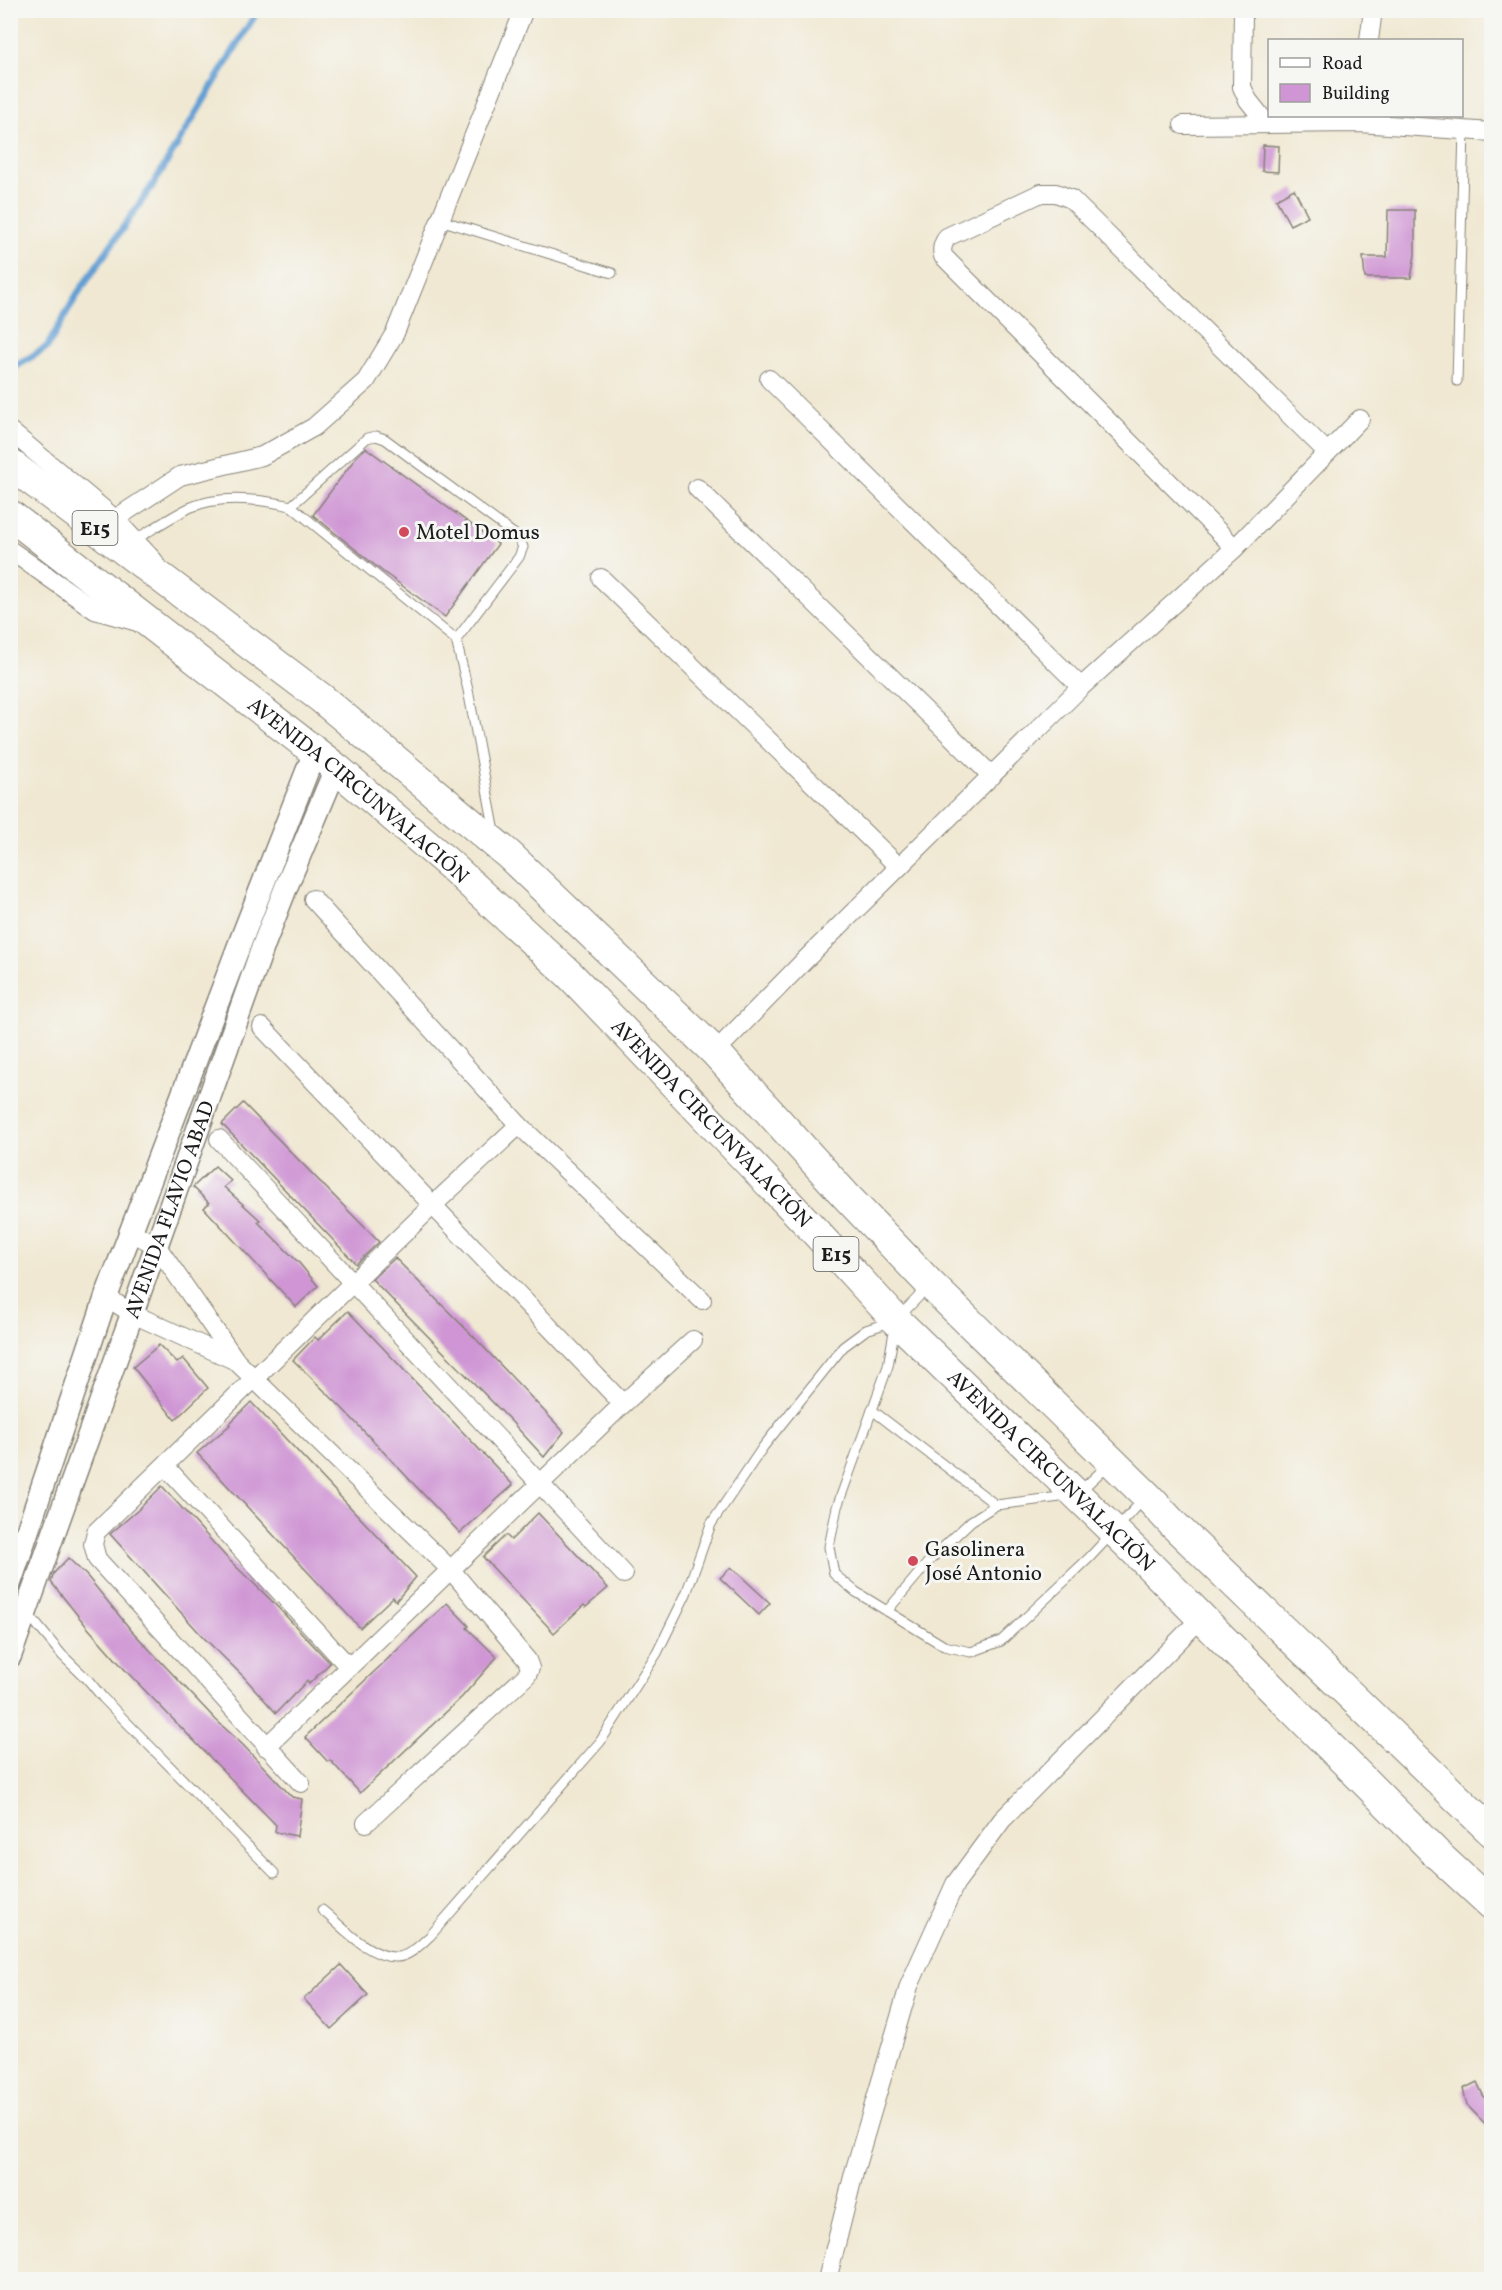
<svg xmlns="http://www.w3.org/2000/svg" width="1502" height="2290" font-family="Vollkorn,serif">
  <style>
    .lines { fill: none; stroke-linecap: round; stroke-linejoin: round }
    .stream { stroke: #629fd3; stroke-width: 7 }
    .building { fill: #cf95d4 }
    .service-casing { stroke: #868277; stroke-width: 11 }
    .minor-casing { stroke: #868277; stroke-width: 20 }
    .tertiary-casing { stroke: #868277; stroke-width: 25 }
    .trunk-casing { stroke: #868277; stroke-width: 32 }
    .service { stroke: #fff; stroke-width: 9 }
    .minor { stroke: #fff; stroke-width: 18 }
    .tertiary { stroke: #fff; stroke-width: 22 }
    .trunk { stroke: #fff; stroke-width: 30 }
    .poi-dot { fill: #d1495b; stroke: #f6f6f2; stroke-width: 2 }
    .labels { text-anchor: middle; stroke-width: 6; stroke-linejoin: round; paint-order: stroke }
    .shield { fill: #f6f6f2; stroke: #5d5d5c; stroke-width: 1.5 }
    .shield-label { font-size: 20px; font-weight: bold; fill: #1c1c1c }
    .poi-label { font-size: 21px; fill: #1c1c1c; stroke: #f6f6f2; text-anchor: start }
    .street-label { font-size: 21px; fill: #1c1c1c; stroke: #f6f6f2 }
  </style>
  <rect width="100%" height="100%" fill="#f6f6f2"/>
  <filter id="ink" filterUnits="userSpaceOnUse"><feTurbulence type="fractalNoise" baseFrequency=".0167" numOctaves="2"/><feDisplacementMap in="SourceGraphic" scale="12" xChannelSelector="R" yChannelSelector="G"/><feConvolveMatrix kernelMatrix="1 2 1 2 8 2 1 2 1" color-interpolation-filters="sRGB"/></filter>
  <filter id="wash" filterUnits="userSpaceOnUse"><feTurbulence type="fractalNoise" baseFrequency=".008" numOctaves="4" result="noise"/><feDisplacementMap in="SourceGraphic" scale="24" xChannelSelector="R" yChannelSelector="G"/><feGaussianBlur stdDeviation="1.35" result="paint"/><feColorMatrix in="noise" values="0 0 0 0 0 0 0 0 0 0 0 0 0 0 0 0 0 1.4 0 .05"/><feComposite in="paint" operator="in"/></filter>
  <g filter="url(#wash)">
    <rect width="100%" height="100%" fill="#f0e8d2"/>
    <g class="lines">
      <polyline class="stream" points="10,370 47,347 78,293 154,183 258,10"/>
    </g>
    <g id="blocks">
      <g class="building">
        <polygon points="1263,145 1279,146 1278,172 1262,171"/>
        <polygon points="1294,189 1308,216 1290,225 1276,199"/>
        <polygon points="1388,210 1415,210 1415,255 1411,278 1365,278 1363,257 1387,257"/>
        <polygon points="366,448 498,544 445,617 382,571 313,515 357,456"/>
        <polygon points="243,1103 379,1242 356,1264 222,1124"/>
        <polygon points="215,1166 231,1181 224,1187 260,1220 258,1222 300,1264 318,1286 296,1307 204,1208 209,1203 193,1187"/>
        <polygon points="395,1258 474,1337 564,1432 544,1457 510,1420 372,1279"/>
        <polygon points="348,1311 513,1485 460,1533 342,1408 293,1360 315,1337 318,1340"/>
        <polygon points="159,1345 177,1363 183,1358 208,1388 175,1420 133,1367"/>
        <polygon points="251,1402 416,1577 396,1601 393,1597 360,1628 197,1453 230,1425 229,1424"/>
        <polygon points="162,1486 228,1559 270,1599 330,1663 309,1684 307,1681 276,1713 244,1677 204,1638 110,1534 138,1510"/>
        <polygon points="538,1513 608,1588 586,1607 584,1605 554,1633 483,1557 506,1535 511,1540"/>
        <polygon points="68,1558 87,1576 131,1630 216,1720 243,1745 292,1797 302,1799 297,1836 275,1832 276,1825 126,1671 87,1627 51,1582 54,1573"/>
        <polygon points="731,1567 770,1603 759,1615 720,1578"/>
        <polygon points="447,1603 469,1626 467,1628 497,1657 462,1697 360,1793 330,1760 328,1762 305,1737"/>
        <polygon points="341,1965 368,1995 331,2029 304,1999"/>
        <polygon points="1477,2082 1483,2095 1491,2105 1491,2130 1467,2105 1463,2089"/>
      </g>
    </g>
  </g>
  <g filter="url(#ink)">
    <use href="#blocks" fill-opacity="0" stroke="#868277" stroke-width="1.5"/>
    <g class="lines">
      <defs>
        <g id="service">
          <polyline points="440,220 612,273"/>
          <polyline points="1457,381 1464,130"/>
          <polyline points="291,506 367,438 376,436 385,439 518,537 523,547 519,557 456,640"/>
          <path d="M 136,539 C 153,529 171,517 189,508 C 220,494 259,499 291,506 L 456,640 L 468,690 L 495,832"/>
          <polyline points="895,1326 888,1366 837,1507 829,1547 834,1574 856,1592 887,1611 931,1559 971,1521 996,1505 1076,1495 1108,1465"/>
          <polyline points="872,1410 996,1505"/>
          <polyline points="887,1611 944,1646 971,1652 1001,1641 1089,1558 1144,1499"/>
          <polyline points="28,1614 62,1655 89,1681 103,1698 274,1873"/>
          <path d="M 322,1910 C 342,1926 367,1956 395,1957 C 408,1958 421,1944 430,1936 L 600,1742 L 657,1653 L 686,1594 L 711,1524 L 763,1447 L 843,1347 L 866,1330 L 896,1320 L 927,1288"/>
        </g>
        <g id="minor">
          <polyline points="1243,10 1242,87 1248,100 1267,124"/>
          <polyline points="1369,40 1373,10"/>
          <polyline points="1183,125 1359,123 1492,132"/>
          <polyline points="769,379 1081,687"/>
          <polyline points="10,431 115,519 154,561"/>
          <polyline points="697,488 992,776"/>
          <polyline points="115,519 180,476 262,456 314,427 366,381 395,333 524,10"/>
          <path d="M 1235,548 L 943,256 C 941,248 943,244 947,237 L 1041,193 L 1056,193 L 1071,199 L 1327,452"/>
          <polyline points="10,550 95,610 138,622"/>
          <polyline points="601,578 899,867"/>
          <polyline points="313,899 519,1125 702,1300"/>
          <polyline points="262,1027 623,1404"/>
          <polyline points="715,1052 805,960 1081,687 1235,548 1360,419"/>
          <polyline points="219,1139 624,1574"/>
          <polyline points="131,1232 156,1245 237,1362 451,1570 527,1660 530,1668 527,1675 366,1823"/>
          <polyline points="106,1297 133,1314 236,1361"/>
          <polyline points="165,1466 348,1666"/>
          <polyline points="266,1747 623,1404 693,1340"/>
          <polyline points="301,1783 97,1559 93,1544 96,1532 432,1206 519,1125"/>
          <polyline points="827,2280 855,2169 909,1986 955,1884 1002,1820 1202,1617"/>
        </g>
        <g id="tertiary">
          <polyline points="10,1583 106,1297 243,935 315,751"/>
          <path id="s1" d="M 10,1656 L 264,944 L 287,885 L 336,768"/>
        </g>
        <g id="trunk">
          <polyline points="10,464 321,698 509,855 715,1052 846,1196 930,1284 1147,1496 1173,1524 1492,1832"/>
          <path id="s2" d="M 10,515 L 336,768 L 449,864 L 570,975 L 810,1226 L 896,1320 L 1139,1555 L 1439,1856 L 1492,1905"/>
        </g>
      </defs>
      <use href="#service" class="service-casing"/>
      <use href="#minor" class="minor-casing"/>
      <use href="#tertiary" class="tertiary-casing"/>
      <use href="#trunk" class="trunk-casing"/>
      <use href="#service" class="service"/>
      <use href="#minor" class="minor"/>
      <use href="#tertiary" class="tertiary"/>
      <use href="#trunk" class="trunk"/>
    </g>
  </g>
  <g class="poi-dot">
    <circle cx="404" cy="532" r="6"/>
    <circle cx="913" cy="1561" r="6"/>
  </g>
  <g class="labels">
    <g class="shield">
      <rect x="72.5" y="511" width="45" height="34" rx="4.5"/>
      <rect x="813.5" y="1237" width="45" height="34" rx="4.5"/>
    </g>
    <g class="shield-label">
      <text x="95" y="535">E15</text>
      <text x="836" y="1261">E15</text>
    </g>
    <g class="poi-label">
      <text x="416" y="539">Motel Domus</text>
      <text x="925" y="1556">Gasolinera<tspan x="925" dy="24">José Antonio</tspan></text>
    </g>
    <g class="street-label">
      <text dy="7" stroke="none"><textPath href="#s2" startOffset="444">AVENIDA CIRCUNVALACIÓN</textPath></text>
      <text dy="7" stroke="none"><textPath href="#s2" startOffset="930">AVENIDA CIRCUNVALACIÓN</textPath></text>
      <text dy="7" stroke="none"><textPath href="#s1" startOffset="474">AVENIDA FLAVIO ABAD</textPath></text>
      <text dy="7" stroke="none"><textPath href="#s2" startOffset="1416">AVENIDA CIRCUNVALACIÓN</textPath></text>
    </g>
  </g>
  <rect width="1502" height="2290" fill="none" stroke="#f6f6f2" stroke-width="36"/>
  <rect x="1268" y="39" width="195" height="78" fill="#f6f6f2" stroke="#9f9f9c" stroke-width="1.5"/>
  <rect x="1280" y="58" width="30" height="9" fill="#ffffff" stroke="#9f9f9c" stroke-width="1.5"/>
  <text x="1322" y="69" font-size="18" fill="#1c1c1c">Road</text>
  <rect x="1280" y="84" width="30" height="18" fill="#cf95d4" stroke="#9f9f9c" stroke-width="1.5"/>
  <text x="1322" y="99" font-size="18" fill="#1c1c1c">Building</text>
</svg>
